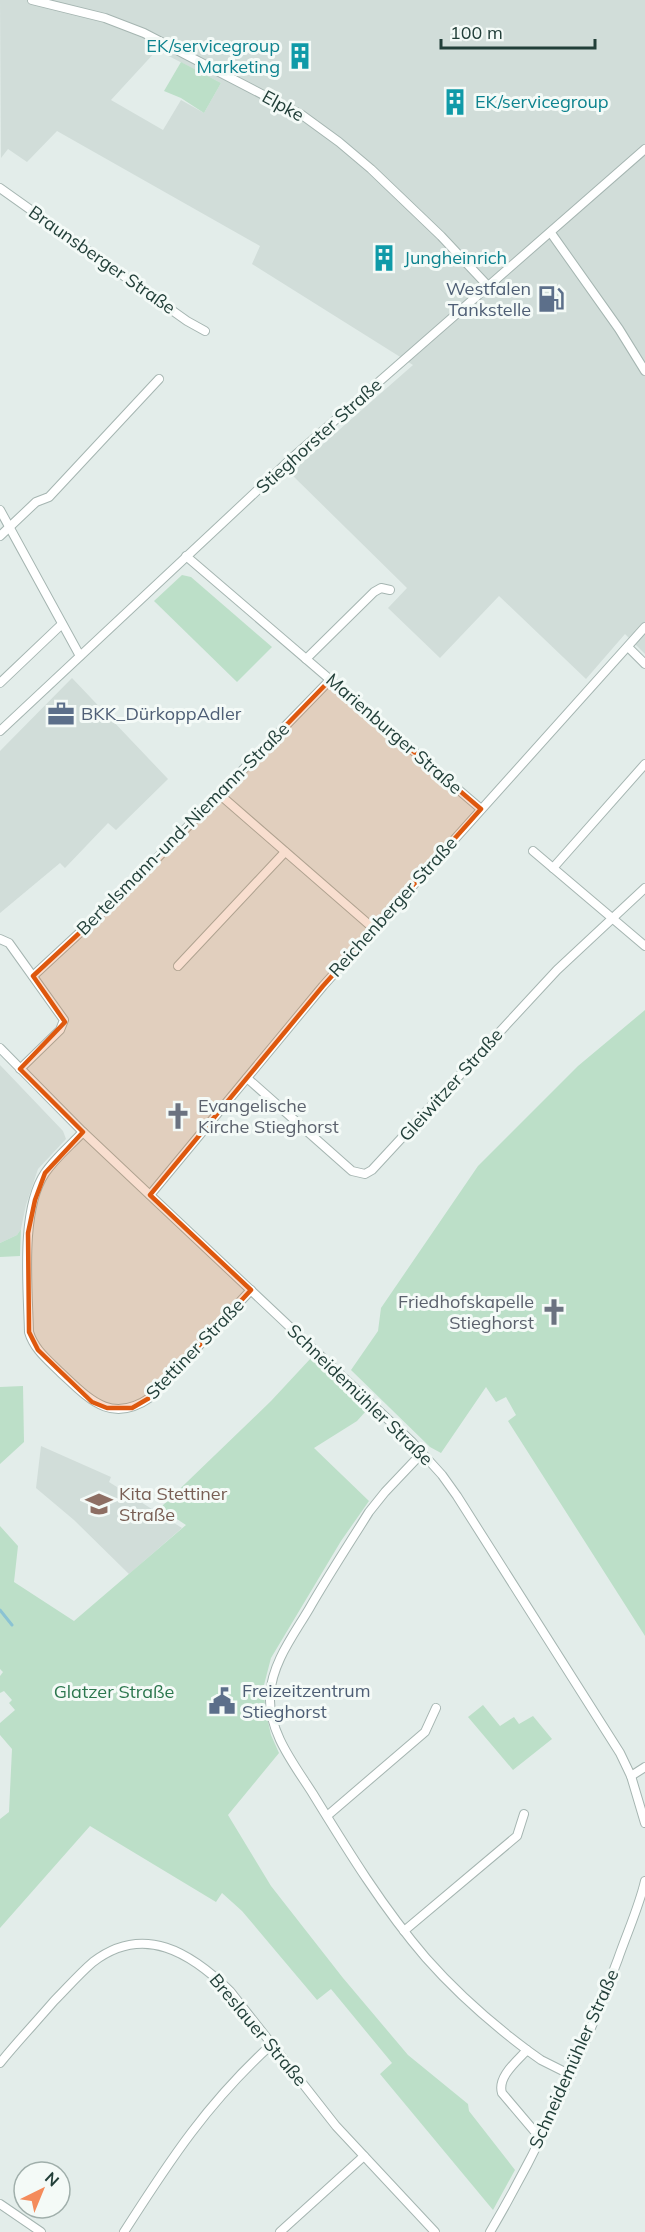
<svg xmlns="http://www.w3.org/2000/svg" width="645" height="2232" font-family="Mulish,sans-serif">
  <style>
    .built { fill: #d1ddd9; fill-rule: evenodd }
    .green { fill: #bcdfc8 }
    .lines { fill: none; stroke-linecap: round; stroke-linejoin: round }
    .stream { stroke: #8bc3d3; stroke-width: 3 }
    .street-casing { stroke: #a5b5b1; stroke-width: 10 }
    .street { stroke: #fff; stroke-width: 8 }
    .marked { fill: #de580e; fill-opacity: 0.2; stroke: #de580e; stroke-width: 4.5; stroke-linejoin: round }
    .labels { text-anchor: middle; stroke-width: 6; stroke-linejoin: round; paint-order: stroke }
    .culture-label { font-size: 18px; fill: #0d838f; stroke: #f4faf7; text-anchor: start }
    .street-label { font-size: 18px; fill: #223f39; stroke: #f4faf7 }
    .service-label { font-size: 18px; fill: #4e5e75; stroke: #f4faf7; text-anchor: start }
    .worship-label { font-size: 18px; fill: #5b616d; stroke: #f4faf7; text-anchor: start }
    .education-label { font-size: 18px; fill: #785e54; stroke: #f4faf7; text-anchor: start }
    .park-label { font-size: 18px; fill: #2c774e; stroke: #f4faf7 }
  </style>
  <rect width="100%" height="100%" fill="#e3edea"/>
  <g class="built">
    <path d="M 0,0 L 645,0 L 645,654 L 625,634 L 586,679 L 499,596 L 440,658 L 388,608 L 407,588 L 290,473 L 413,365 L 252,264 L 260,246 L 57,131 L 27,162 L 8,149 L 1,158 ZM 157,50 L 221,83 L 204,113 L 181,100 L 163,130 L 111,100 Z"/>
    <polygon points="72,678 168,779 116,830 108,823 65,868 60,863 0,913 0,751"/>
    <polygon points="0,1065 63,1131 66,1139 38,1169 26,1205 21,1229 17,1235 0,1243"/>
    <polygon points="41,1446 111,1477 109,1482 182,1528 129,1574 74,1520 36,1488"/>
  </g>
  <g class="green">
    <polygon points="181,62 221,83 204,113 181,98 164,91"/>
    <polygon points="182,575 191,577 272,647 237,682 154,601"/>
    <polygon points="645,1010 645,1636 508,1421 516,1415 506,1397 496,1402 486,1387 441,1453 430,1447 351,1370 378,1331 381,1308 478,1166 578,1066"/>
    <polygon points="21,1229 20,1256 0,1257 0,1243 17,1235"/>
    <polygon points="311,1358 366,1411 357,1421 314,1448 369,1501 341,1541 271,1658 264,1685 265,1708 271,1735 279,1753 228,1815 271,1886 343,1978 408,2055 468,2104 469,2111 515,2170 493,2210 380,2074 392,2063 331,1989 317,2000 242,1911 222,1893 216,1902 90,1826 0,1928 0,1819 9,1812 12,1749 0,1735 0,1723 15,1710 9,1703 12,1700 4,1691 0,1693 0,1676 3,1672 0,1669 0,1526 18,1546 14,1582 74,1621 186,1525 160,1508 271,1401"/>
    <polygon points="23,1386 24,1442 0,1464 0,1387"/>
    <polygon points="483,1705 500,1726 514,1717 519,1724 533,1716 552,1739 513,1770 468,1717"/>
  </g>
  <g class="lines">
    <polyline class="stream" points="0,1610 12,1625"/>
    <defs>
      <g id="street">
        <polyline points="32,0 105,18 144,33 302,115 339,142 371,169 441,236 488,286"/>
        <polyline points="0,188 187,321 205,331"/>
        <polyline points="551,233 619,329 645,371"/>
        <polyline points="0,510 80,656"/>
        <polyline points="0,536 36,502 49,497 159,379"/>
        <polyline points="186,556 481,809"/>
        <polyline points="628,647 645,664"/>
        <polyline points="306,659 374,592 381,588 390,590"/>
        <polyline points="0,683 62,624"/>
        <polyline points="0,731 293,457 645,149"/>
        <polyline points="219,794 373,928"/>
        <polyline points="533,851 645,946"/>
        <polyline points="553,868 645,764"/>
        <polyline points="0,939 9,943 64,1020 60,1030 20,1069"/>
        <polyline points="178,966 285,852"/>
        <polyline points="33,976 129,887 330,680"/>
        <polyline points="0,1048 83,1132 413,1443 442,1475 457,1496 620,1753 631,1776 645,1823"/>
        <polyline points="247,1078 352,1171 365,1174 372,1170 557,970 645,888"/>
        <path d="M 83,1132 C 71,1145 55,1158 45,1173 C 20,1210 28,1288 29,1332 C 34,1349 47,1359 60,1372 C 89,1399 111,1425 151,1397 L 251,1290"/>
        <polyline points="150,1195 323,986 645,627"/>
        <path d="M 422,1453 L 385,1492 L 369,1512 C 349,1544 328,1576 309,1609 C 293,1636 272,1663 270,1695 C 268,1732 294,1764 313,1794 C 348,1851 383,1908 426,1958 C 456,1992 491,2023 527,2050"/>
        <polyline points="631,1776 645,1767"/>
        <polyline points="327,1816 425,1732 436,1708"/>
        <polyline points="404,1931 517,1836 524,1814"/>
        <path d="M 0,2063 C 17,2042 36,2022 54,2001 C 67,1988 79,1974 93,1962 C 144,1923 191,1953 230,1991 L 336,2126 L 435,2232"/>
        <path d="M 541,2139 L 502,2093 C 497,2077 517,2061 527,2050 L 541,2060 L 571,2075"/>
        <polyline points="0,2204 41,2232"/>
        <path d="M 124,2232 C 170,2160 208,2102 272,2044"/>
        <polyline points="280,2232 364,2156"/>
        <path d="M 490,2232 C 541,2145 583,2054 618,1959 C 627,1933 639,1907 645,1881"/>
      </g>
    </defs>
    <use href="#street" class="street-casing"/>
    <use href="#street" class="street"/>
  </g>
  <path class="marked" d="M 330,680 L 481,809 L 323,986 L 150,1195 L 251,1290 L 151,1397 L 132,1408 L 107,1408 L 92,1402 L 38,1350 L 29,1332 L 28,1233 L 35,1200 L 45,1173 L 83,1132 L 20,1069 L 65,1022 L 33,976 L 129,887 Z"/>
  <defs>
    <symbol id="building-bare" viewBox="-9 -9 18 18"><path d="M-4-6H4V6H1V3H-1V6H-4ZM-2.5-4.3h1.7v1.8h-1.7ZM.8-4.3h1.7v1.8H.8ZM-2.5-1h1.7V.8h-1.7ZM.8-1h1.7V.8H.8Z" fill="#0f9aa8" stroke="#f4faf7" stroke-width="2.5" paint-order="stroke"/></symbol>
    <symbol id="fuel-bare" viewBox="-9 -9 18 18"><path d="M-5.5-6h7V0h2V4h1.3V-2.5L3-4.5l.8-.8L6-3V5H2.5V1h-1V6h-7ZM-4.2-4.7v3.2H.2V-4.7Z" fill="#5c6f8a" stroke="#f4faf7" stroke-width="2.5" paint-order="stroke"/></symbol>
    <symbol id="office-bare" viewBox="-9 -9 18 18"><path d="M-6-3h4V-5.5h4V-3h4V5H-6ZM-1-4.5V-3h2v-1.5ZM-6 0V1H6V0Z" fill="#5c6f8a" stroke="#f4faf7" stroke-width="2.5" paint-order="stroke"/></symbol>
    <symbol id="church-bare" viewBox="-9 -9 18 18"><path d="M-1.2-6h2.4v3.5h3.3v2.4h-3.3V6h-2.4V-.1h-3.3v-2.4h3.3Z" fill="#6b7280" stroke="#f4faf7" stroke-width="2.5" paint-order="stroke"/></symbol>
    <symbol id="school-bare" viewBox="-9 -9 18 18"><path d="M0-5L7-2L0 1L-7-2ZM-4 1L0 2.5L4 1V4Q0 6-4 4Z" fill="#8d6e63" stroke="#f4faf7" stroke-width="2.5" paint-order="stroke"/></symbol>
    <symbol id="civic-bare" viewBox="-9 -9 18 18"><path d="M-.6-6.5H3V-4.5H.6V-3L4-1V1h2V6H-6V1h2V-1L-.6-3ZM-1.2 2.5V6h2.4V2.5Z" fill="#5c6f8a" stroke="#f4faf7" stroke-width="2.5" paint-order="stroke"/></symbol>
  </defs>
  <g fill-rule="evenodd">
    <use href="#building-bare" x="281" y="37" width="38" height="38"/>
    <use href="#building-bare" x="436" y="83" width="38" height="38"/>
    <use href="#building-bare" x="365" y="239" width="38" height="38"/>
    <use href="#fuel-bare" x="532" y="280" width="38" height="38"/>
    <use href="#office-bare" x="42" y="695" width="38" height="38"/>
    <use href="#church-bare" x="159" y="1097" width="38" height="38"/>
    <use href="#church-bare" x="535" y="1293" width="38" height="38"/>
    <use href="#school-bare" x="80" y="1485" width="38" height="38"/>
    <use href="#civic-bare" x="203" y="1682" width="38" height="38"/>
  </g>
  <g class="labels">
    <g class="culture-label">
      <text x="280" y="52" text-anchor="end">EK/servicegroup<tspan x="280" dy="21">Marketing</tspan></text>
      <text x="475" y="108">EK/servicegroup</text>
      <text x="404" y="264">Jungheinrich</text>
    </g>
    <g class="street-label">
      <text transform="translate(283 106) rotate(29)" y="6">Elpke</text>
      <text transform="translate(102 260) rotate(35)" y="6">Braunsberger Straße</text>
      <text transform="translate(319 436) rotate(-42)" y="6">Stieghorster Straße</text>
      <text transform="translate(394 734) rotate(41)" y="6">Marienburger Straße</text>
      <text transform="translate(183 829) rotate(-45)" y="6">Bertelsmann-und-Niemann-Straße</text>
      <text transform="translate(393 907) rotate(-48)" y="6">Reichenberger Straße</text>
      <text transform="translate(451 1085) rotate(-48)" y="6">Gleiwitzer Straße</text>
      <text transform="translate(195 1349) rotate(-46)" y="6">Stettiner Straße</text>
      <text transform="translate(360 1395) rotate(44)" y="6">Schneidemühler Straße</text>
      <text transform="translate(258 2030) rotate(50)" y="6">Breslauer Straße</text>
      <text transform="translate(574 2059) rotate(-66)" y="6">Schneidemühler Straße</text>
    </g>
    <g class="service-label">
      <text x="531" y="295" text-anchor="end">Westfalen<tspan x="531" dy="21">Tankstelle</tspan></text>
      <text x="81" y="720">BKK_DürkoppAdler</text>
      <text x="242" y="1697">Freizeitzentrum<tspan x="242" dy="21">Stieghorst</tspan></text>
    </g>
    <g class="worship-label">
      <text x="198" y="1112">Evangelische<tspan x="198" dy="21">Kirche Stieghorst</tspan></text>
      <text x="534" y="1308" text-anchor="end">Friedhofskapelle<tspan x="534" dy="21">Stieghorst</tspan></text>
    </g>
    <g class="education-label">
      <text x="119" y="1500">Kita Stettiner<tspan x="119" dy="21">Straße</tspan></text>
    </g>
    <g class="park-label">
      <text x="114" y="1698">Glatzer Straße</text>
    </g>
  </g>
  <g transform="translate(42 2190) rotate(43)"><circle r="28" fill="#f4faf7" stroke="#a0afab" stroke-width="1.5"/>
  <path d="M0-4.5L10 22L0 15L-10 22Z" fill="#f48b5b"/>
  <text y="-9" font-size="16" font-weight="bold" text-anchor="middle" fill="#223f39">N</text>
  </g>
  <path d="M441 39v9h154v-9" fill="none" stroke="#223f39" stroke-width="3"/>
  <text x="450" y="39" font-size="18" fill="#223f39" stroke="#f4faf7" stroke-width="4.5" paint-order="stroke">100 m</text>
</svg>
